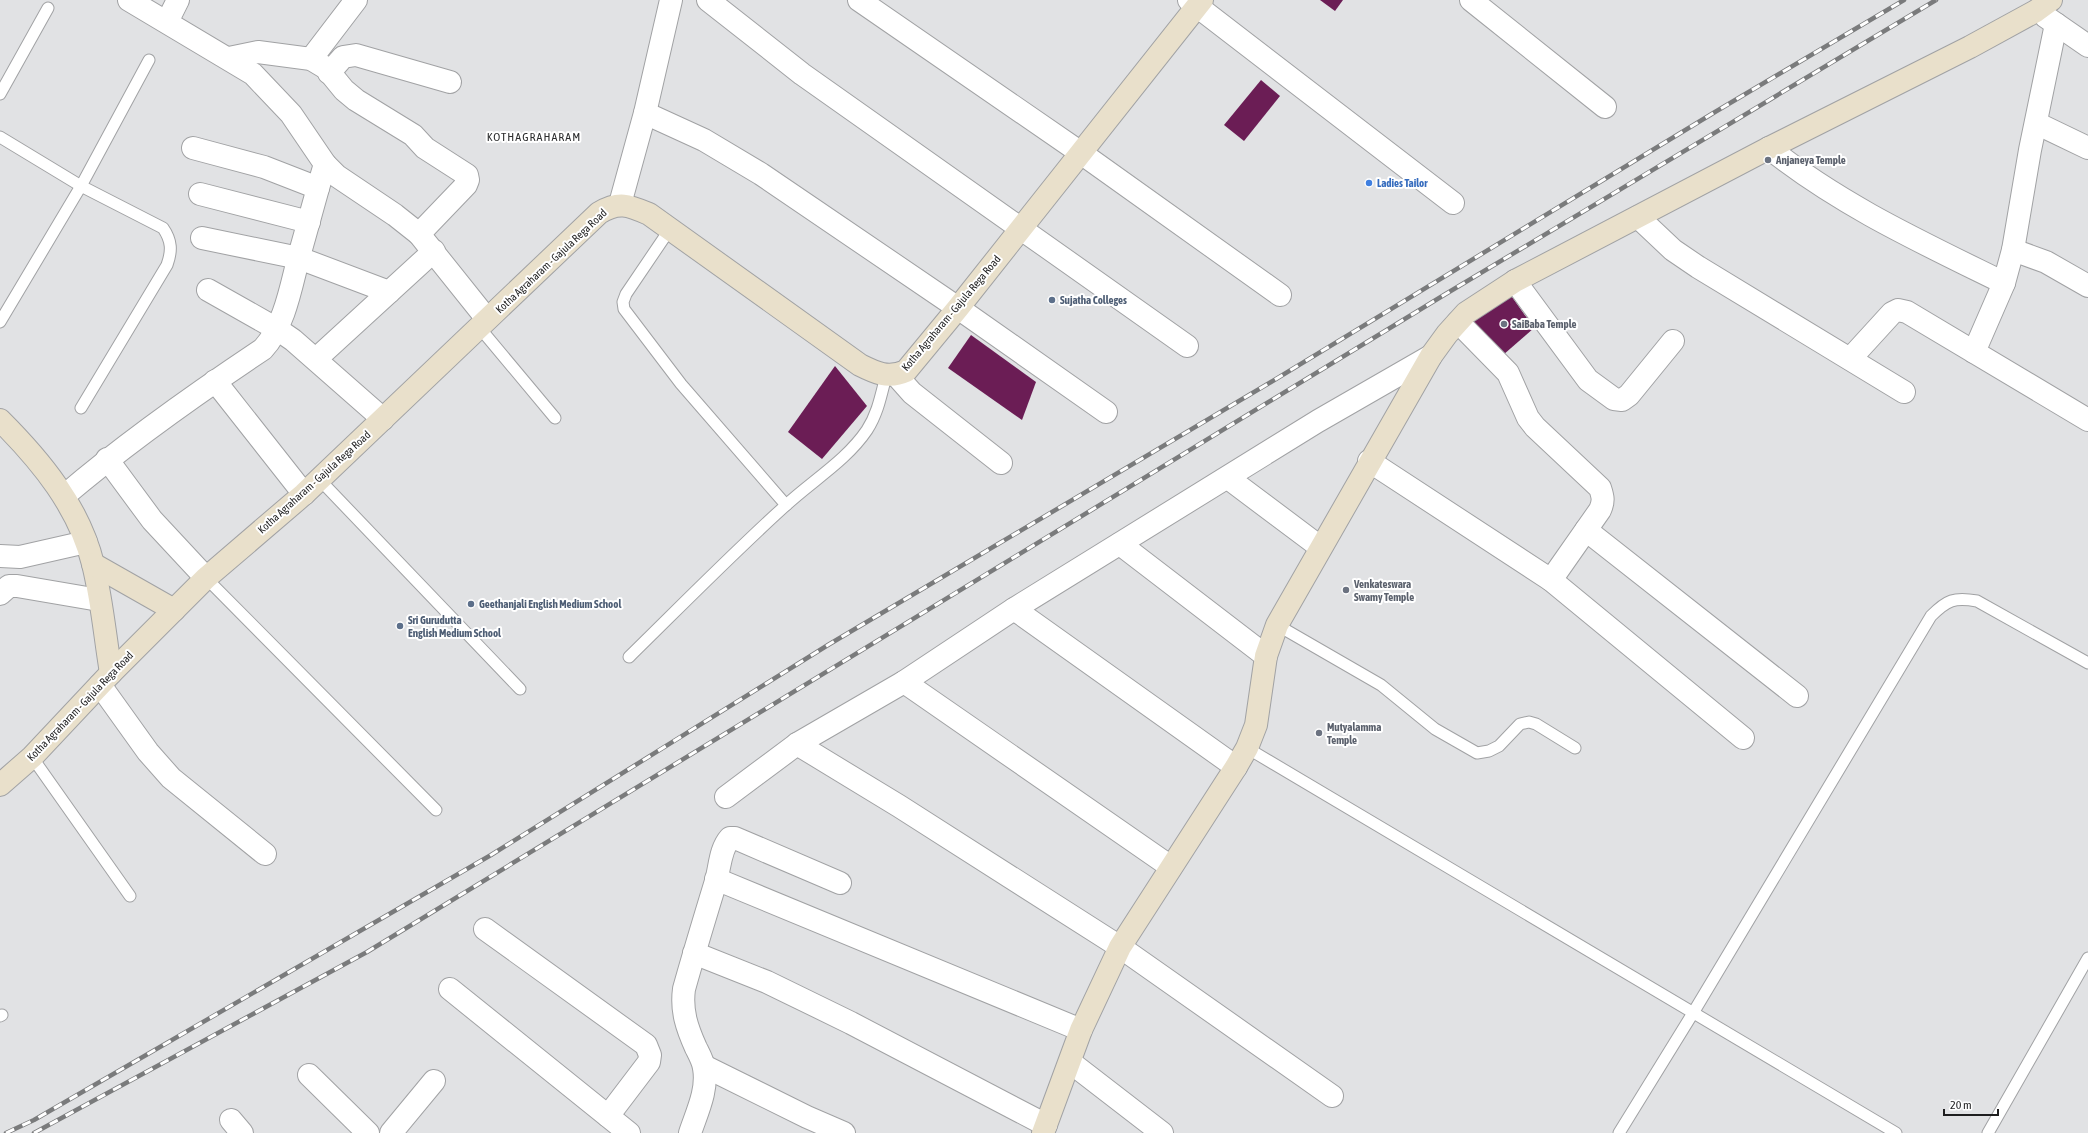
<svg xmlns="http://www.w3.org/2000/svg" width="2088" height="1133" font-family="'Asap Condensed',sans-serif">
  <style>
    .building { fill: #6b1d55 }
    .lines { fill: none; stroke-linecap: round; stroke-linejoin: round }
    .lane-casing { stroke: #a1a2a4; stroke-width: 13 }
    .street-casing { stroke: #a1a2a4; stroke-width: 24 }
    .secondary-casing { stroke: #a1a2a4; stroke-width: 24 }
    .lane { stroke: #fff; stroke-width: 11 }
    .street { stroke: #fff; stroke-width: 22 }
    .secondary { stroke: #e9e0cb; stroke-width: 22 }
    .rail-casing { stroke: #7a7b7c; stroke-width: 4.5 }
    .rail { stroke: #fff; stroke-width: 3; stroke-dasharray: 9; stroke-linecap: butt }
    .worship-dot { fill: #6b7280; stroke: #fff; stroke-width: 1.5 }
    .shop-dot { fill: #3f7fe0; stroke: #fff; stroke-width: 1.5 }
    .service-dot { fill: #5c6f8a; stroke: #fff; stroke-width: 1.5 }
    .labels { text-anchor: middle; stroke-width: 4; stroke-linejoin: round; paint-order: stroke }
    .worship-label { font-size: 11px; font-weight: bold; fill: #5b616d; stroke: #fff; text-anchor: start }
    .shop-label { font-size: 11px; font-weight: bold; fill: #366cbe; stroke: #fff; text-anchor: start }
    .street-label { font-size: 11px; fill: #1e1e1f; stroke: #fff }
    .service-label { font-size: 11px; font-weight: bold; fill: #4e5e75; stroke: #fff; text-anchor: start }
    .neighbourhood-label { font-size: 12px; letter-spacing: 1px; fill: #2c2d2e; stroke: #fff }
  </style>
  <rect width="100%" height="100%" fill="#e1e2e4"/>
  <g class="building">
    <polygon points="1320,0 1343,0 1335,11"/>
    <polygon points="1261,80 1280,96 1244,141 1224,125"/>
    <polygon points="1510,294 1534,328 1503,355 1472,320"/>
    <polygon points="971,335 1036,382 1022,420 948,368"/>
    <polygon points="835,366 867,406 822,459 788,432"/>
  </g>
  <g class="lines">
    <defs>
      <g id="lane">
        <polyline points="0,94 48,8"/>
        <path d="M 0,137 L 81,186 L 163,228 C 172,241 172,251 167,265 L 81,408"/>
        <polyline points="670,229 626,294 623,302 624,309 681,384 786,505"/>
        <polyline points="0,322 81,186 149,60"/>
        <polyline points="479,327 555,418"/>
        <polyline points="319,479 520,689"/>
        <polyline points="206,578 436,810"/>
        <polyline points="1277,625 1381,685 1435,729 1477,753 1489,751 1499,746 1520,724 1529,722 1536,724 1575,748"/>
        <path d="M 629,657 C 681,606 732,554 785,506 C 813,480 846,461 867,430 C 878,413 881,395 886,376"/>
        <polyline points="1247,748 1896,1133"/>
        <polyline points="32,757 130,896"/>
        <polyline points="0,1016 2,1015"/>
        <path d="M 1619,1133 L 1693,1013 L 1931,616 C 1947,600 1954,597 1977,601 L 2088,663"/>
        <polyline points="1988,1133 2088,958"/>
      </g>
      <g id="street">
        <polyline points="129,0 253,74 291,114 325,164 337,176 395,215 419,234 487,319"/>
        <polyline points="708,0 802,74 1187,346"/>
        <polyline points="859,0 1081,153 1280,295"/>
        <polyline points="1189,0 1453,203"/>
        <polyline points="1471,0 1605,107"/>
        <polyline points="2046,17 2088,46"/>
        <polyline points="167,22 178,0"/>
        <polyline points="229,58 258,52 311,59 326,68 344,90 356,100 413,135 425,148 467,175 468,180 466,185 419,234"/>
        <polyline points="311,59 356,0"/>
        <polyline points="329,73 343,57 356,55 450,82"/>
        <polyline points="645,113 704,140 761,174 958,308 1106,412"/>
        <polyline points="2036,123 2088,148"/>
        <polyline points="193,148 264,167 318,188"/>
        <path d="M 1769,148 C 1840,205 1923,243 2004,283"/>
        <polyline points="200,194 309,222"/>
        <polyline points="620,204 645,113 671,0"/>
        <polyline points="1638,217 1673,250 1698,267 1904,392"/>
        <polyline points="202,238 299,258 389,292"/>
        <polyline points="2013,250 2046,262 2088,286"/>
        <polyline points="1515,281 1588,380 1614,399 1622,400 1629,395 1673,341"/>
        <polyline points="208,290 277,329 293,340 383,419"/>
        <path d="M 1458,322 L 1508,373 L 1528,418 L 1535,427 L 1600,488 C 1603,497 1604,501 1600,510 L 1551,580"/>
        <polyline points="1974,352 2004,283 2013,250 2030,150 2056,24"/>
        <polyline points="316,359 434,251"/>
        <polyline points="1850,359 1892,313 1898,310 1907,312 2088,420"/>
        <polyline points="896,375 912,393 1001,463"/>
        <polyline points="215,381 304,494"/>
        <polyline points="107,459 152,520 206,578"/>
        <polyline points="1369,461 1551,580 1743,738"/>
        <polyline points="1228,478 1320,547"/>
        <path d="M 64,496 C 127,442 194,395 263,349 C 285,325 291,286 299,256 C 308,225 316,194 325,164"/>
        <polyline points="1586,530 1797,696"/>
        <polyline points="1120,544 1266,656"/>
        <polyline points="0,556 20,557 86,542"/>
        <polyline points="0,594 9,586 17,586 99,600"/>
        <polyline points="1014,609 1236,767"/>
        <polyline points="904,682 1171,867"/>
        <polyline points="100,685 148,752 171,778 265,854"/>
        <polyline points="797,744 899,806 1120,947 1332,1096"/>
        <polyline points="726,797 797,744 904,682 1014,609 1318,421 1431,356"/>
        <polyline points="716,879 1081,1030"/>
        <polyline points="485,929 646,1045 650,1055 649,1062 608,1116"/>
        <polyline points="694,953 767,982 851,1023 1046,1125"/>
        <polyline points="450,989 629,1133"/>
        <polyline points="1070,1062 1162,1133"/>
        <polyline points="704,1066 807,1117 844,1133"/>
        <polyline points="309,1075 368,1133"/>
        <polyline points="231,1120 242,1133"/>
        <polyline points="391,1133 434,1081"/>
        <path d="M 690,1133 C 697,1112 708,1090 704,1068 C 703,1061 699,1054 696,1048 C 687,1028 681,1011 684,989 C 694,953 705,917 716,881 C 720,867 720,849 730,838 L 735,838 L 840,883"/>
      </g>
      <g id="secondary">
        <path d="M 0,420 C 41,461 79,507 93,564 C 102,600 105,637 111,673"/>
        <polyline points="93,564 174,610"/>
        <path d="M 0,785 L 32,757 L 111,673 L 206,578 L 304,494 L 599,213 C 619,201 628,205 649,214 L 860,365 C 876,373 888,379 906,371 L 958,308 L 1202,0"/>
        <polyline points="1043,1133 1081,1030 1120,947 1236,767 1247,748 1256,725 1266,656 1277,625 1431,356 1447,334 1466,313 1515,281 1769,148 1970,47 2036,11 2051,0"/>
      </g>
    </defs>
    <use href="#lane" class="lane-casing"/>
    <use href="#street" class="street-casing"/>
    <use href="#secondary" class="secondary-casing"/>
    <use href="#lane" class="lane"/>
    <use href="#street" class="street"/>
    <use href="#secondary" class="secondary"/>
    <defs>
      <g id="rail">
        <polyline points="6,1133 34,1120 491,855 828,645 1271,382 1715,112 1904,0"/>
        <polyline points="34,1133 367,952 1444,295 1936,0"/>
      </g>
    </defs>
    <use href="#rail" class="rail-casing"/>
    <use href="#rail" class="rail"/>
  </g>
  <g class="worship-dot">
    <circle cx="1768" cy="160" r="4"/>
    <circle cx="1504" cy="324" r="4"/>
    <circle cx="1346" cy="590" r="4"/>
    <circle cx="1319" cy="733" r="4"/>
  </g>
  <circle class="shop-dot" cx="1369" cy="183" r="4"/>
  <g class="service-dot">
    <circle cx="1052" cy="300" r="4"/>
    <circle cx="471" cy="604" r="4"/>
    <circle cx="400" cy="626" r="4"/>
  </g>
  <g class="labels">
    <g class="worship-label">
      <text x="1776" y="164">Anjaneya Temple</text>
      <text x="1512" y="328">SaiBaba Temple</text>
      <text x="1354" y="588">Venkateswara<tspan x="1354" dy="13">Swamy Temple</tspan></text>
      <text x="1327" y="731">Mutyalamma<tspan x="1327" dy="13">Temple</tspan></text>
    </g>
    <g class="shop-label">
      <text x="1377" y="187">Ladies Tailor</text>
    </g>
    <g class="street-label">
      <text transform="translate(551 261) rotate(-43)" y="4">Kotha Agraharam - Gajula Rega Road</text>
      <text transform="translate(951 313) rotate(-50)" y="4">Kotha Agraharam - Gajula Rega Road</text>
      <text transform="translate(314 482) rotate(-42)" y="4">Kotha Agraharam - Gajula Rega Road</text>
      <text transform="translate(80 706) rotate(-46)" y="4">Kotha Agraharam - Gajula Rega Road</text>
    </g>
    <g class="service-label">
      <text x="1060" y="304">Sujatha Colleges</text>
      <text x="479" y="608">Geethanjali English Medium School</text>
      <text x="408" y="624">Sri Gurudutta<tspan x="408" dy="13">English Medium School</tspan></text>
    </g>
    <g class="neighbourhood-label">
      <text x="534" y="141">KOTHAGRAHARAM</text>
    </g>
  </g>
  <path d="M1944 1109v6h54v-6" fill="none" stroke="#1e1e1f" stroke-width="2"/>
  <text x="1950" y="1109" font-size="12" fill="#1e1e1f" stroke="#ffffff" stroke-width="3" paint-order="stroke">20 m</text>
</svg>
